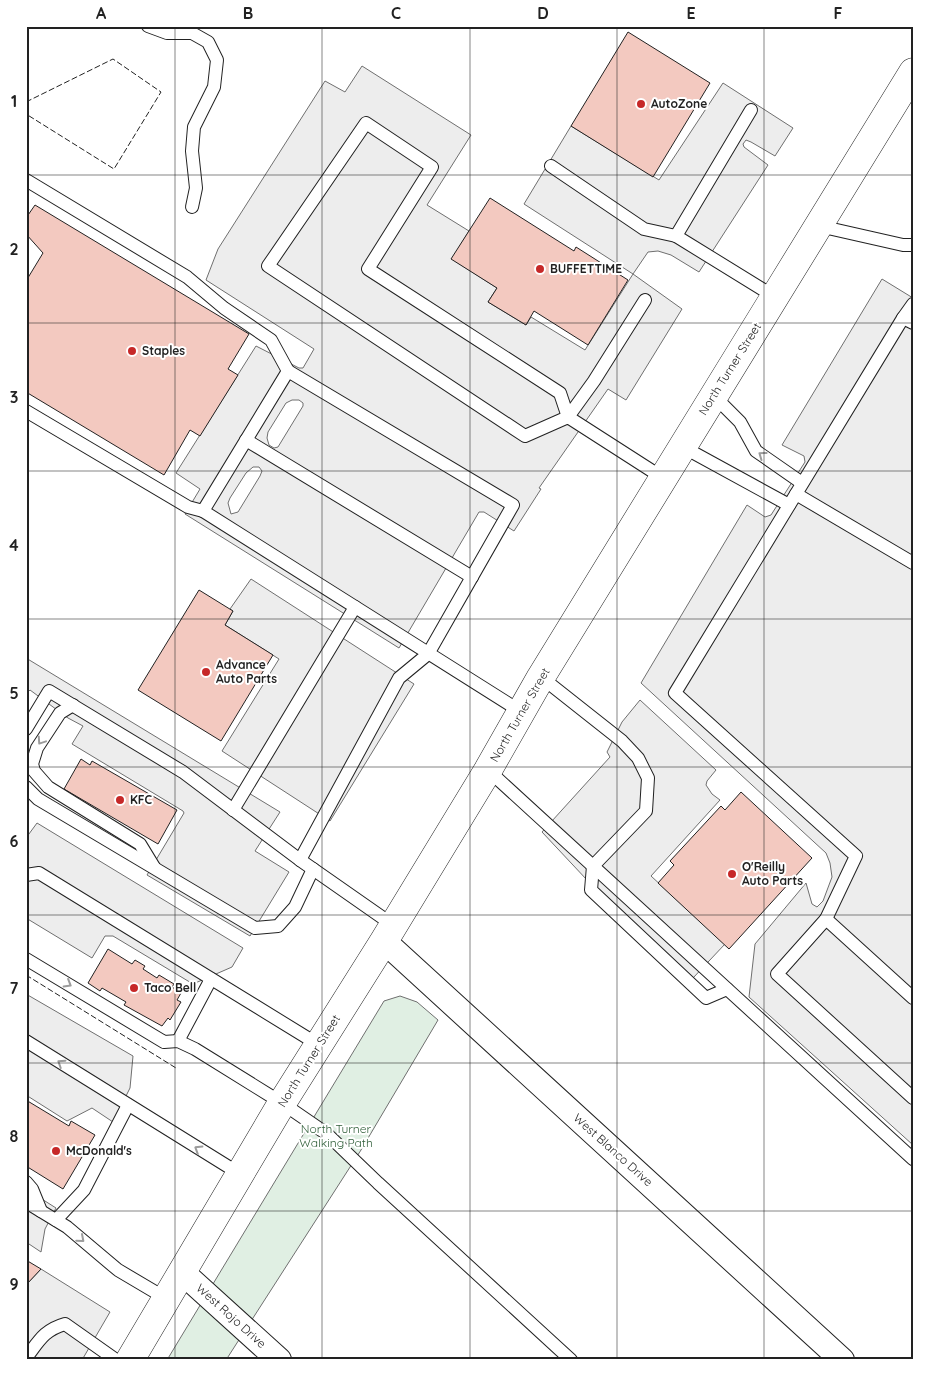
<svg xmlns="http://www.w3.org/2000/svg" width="939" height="1386" font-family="Quicksand,sans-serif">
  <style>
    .green { fill: #e0efe3; stroke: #6f6f6f }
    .parking { fill: #ededed; stroke: #6f6f6f; fill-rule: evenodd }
    .building { fill: #f3c9c0; stroke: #222 }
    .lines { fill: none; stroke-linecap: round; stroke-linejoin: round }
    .lane-casing { stroke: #222; stroke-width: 14 }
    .street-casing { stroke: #222; stroke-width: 26 }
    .secondary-casing { stroke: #222; stroke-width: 29 }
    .lane { stroke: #fff; stroke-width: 12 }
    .street { stroke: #fff; stroke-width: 24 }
    .secondary { stroke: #fff; stroke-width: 28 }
    .fence { stroke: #222; stroke-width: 1; stroke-dasharray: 6 2.5; stroke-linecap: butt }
    .oneway { stroke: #9c9c9c }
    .grid { fill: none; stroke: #222; stroke-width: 1; stroke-opacity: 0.55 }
    .poi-dot { fill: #c62828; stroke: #fff; stroke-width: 2 }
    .labels { text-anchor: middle; stroke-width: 4; stroke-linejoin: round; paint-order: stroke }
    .poi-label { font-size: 12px; font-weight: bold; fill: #222; stroke: #fff; text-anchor: start }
    .street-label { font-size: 12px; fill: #222; stroke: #fff }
    .park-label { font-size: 12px; fill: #2f5e38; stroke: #fff }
    .neatline { fill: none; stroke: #222; stroke-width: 2 }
    .grid-label { font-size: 16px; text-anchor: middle; font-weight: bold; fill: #222 }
  </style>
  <rect width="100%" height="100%" fill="#fff"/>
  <polygon class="green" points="400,996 417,1002 438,1020 361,1150 226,1360 167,1360 384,1001"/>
  <g class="parking">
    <path d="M 362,66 L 471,135 L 427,205 L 469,231 L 452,259 L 497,288 L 488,302 L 526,325 L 531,317 L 585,350 L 633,274 L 524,204 L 571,126 L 659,180 L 723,83 L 793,128 L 775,156 L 751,142 L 746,140 L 743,144 L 744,147 L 768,165 L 699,272 L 671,255 L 658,251 L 648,252 L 633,274 L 682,309 L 626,400 L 608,389 L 539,488 L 541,489 L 514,531 L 484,512 L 479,512 L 399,648 L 185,514 L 200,489 L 176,473 L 256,346 L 299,368 L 303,368 L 314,349 L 206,280 L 218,249 L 325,81 L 345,92 ZM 292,400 L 299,400 L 303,403 L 303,406 L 278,447 L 274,448 L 269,445 L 267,438 L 268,432 L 286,403 ZM 253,467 L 259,467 L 262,471 L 260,476 L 238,512 L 231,514 L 228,503 L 230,498 L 246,473 Z"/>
    <polygon points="882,279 913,298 913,1145 749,997 755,944 806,883 812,904 817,907 823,901 832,877 830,863 826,853 641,683 747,505 765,517 771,515 805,462 804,456 782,445"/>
    <polygon points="251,579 414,684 330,821 222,751 279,659 225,625 233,611 230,609"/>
    <polygon points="26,658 280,812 255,851 289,872 250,936 147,875 184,813 183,811 72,744 83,726 68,718 30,690 26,694"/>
    <polygon points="640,700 716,770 707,781 706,785 712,794 720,800 651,876 725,944 693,978 587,880 542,832 610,757 607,752 622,722"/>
    <polygon points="37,823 243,948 232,967 193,984 113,936 105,936 92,958 26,918 26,838"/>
    <polygon points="26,994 133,1056 130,1088 113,1122 92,1108 67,1121 26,1095"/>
    <polygon points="26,1189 56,1208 45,1229 41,1252 26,1242"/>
    <polygon points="41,1269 110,1312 82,1360 26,1360 26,1285"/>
  </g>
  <g class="building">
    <polygon points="628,32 710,83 653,177 571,126"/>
    <polygon points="490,198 574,251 576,247 628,280 588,345 534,311 526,325 488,302 497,288 451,259"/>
    <polygon points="35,205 249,334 228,369 238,375 200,436 190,430 164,475 26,392 26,281 43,253 26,234 26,218"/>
    <polygon points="199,590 233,611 225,625 273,655 221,741 138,690"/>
    <polygon points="81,759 90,765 92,761 177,810 158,844 64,789"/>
    <polygon points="741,792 812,858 729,949 658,883 674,865 670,861 721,806 725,810"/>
    <polygon points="108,949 132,964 135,960 145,966 143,969 157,978 159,975 174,984 172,987 181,993 177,1000 181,1002 170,1020 168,1018 162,1026 124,1005 126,1002 102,988 100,991 88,983"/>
    <polygon points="26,1100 69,1126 71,1121 95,1135 63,1189 26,1166"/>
    <polygon points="26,1260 41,1269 26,1285"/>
  </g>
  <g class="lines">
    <defs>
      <g id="lane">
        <polyline points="148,26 167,33 192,33 208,42 217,60 214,87 194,127 192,151 196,188 192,207"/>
        <polyline points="551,166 644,229 676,236 775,297"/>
        <polyline points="26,180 187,277 224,308 271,340 288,371"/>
        <polyline points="819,226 903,245 913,245"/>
        <polyline points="676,236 751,110"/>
        <polyline points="645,300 594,381 568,417 525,436 268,266 366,123 432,167 368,269 560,393 568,417 663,478"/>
        <polyline points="903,318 913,304"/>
        <polyline points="714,396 740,422 756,451 802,483"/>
        <polyline points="26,411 188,507 203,511"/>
        <polyline points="246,440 472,577"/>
        <polyline points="683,447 789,505"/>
        <polyline points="796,494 913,563"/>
        <polyline points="541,677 622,741 638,758 648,778 646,811 593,866 591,890 706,998 727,989"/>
        <polyline points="73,705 60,713 37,748 32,764 34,771 48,787 140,844 154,867"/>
        <polyline points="26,729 49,691 183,772 300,860 393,925"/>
        <polyline points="488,770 913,1159"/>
        <polyline points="26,787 38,799 255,928 278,926 295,907 313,869"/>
        <polyline points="233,810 355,607"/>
        <polyline points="300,860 399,678 428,654 513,505 288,371 203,511 520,711"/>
        <polyline points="26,875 39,873 319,1045"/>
        <polyline points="826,919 856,856 675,693 903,318 913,323"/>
        <polyline points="26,959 164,1042 178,1041 195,1049 282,1103 327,1134 378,1183 571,1360"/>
        <polyline points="913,998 826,919 777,974 913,1098"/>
        <polyline points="26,1041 240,1174"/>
        <polyline points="178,1041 211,979"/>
        <polyline points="26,1182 32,1189 41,1211"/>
        <polyline points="26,1202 67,1227 118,1270 167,1299"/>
        <polyline points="56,1220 84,1190 128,1105"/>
        <path d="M 26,1358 C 39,1341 44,1330 65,1324 L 116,1360"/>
      </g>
      <g id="street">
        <polyline points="384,941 842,1360"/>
        <polyline points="182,1272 279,1360"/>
      </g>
      <polyline id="secondary" points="130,1360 282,1103 384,941 488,770 541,677 913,72"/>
    </defs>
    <use href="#lane" class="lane-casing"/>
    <use href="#street" class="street-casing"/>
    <use href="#secondary" class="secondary-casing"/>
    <use href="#lane" class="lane"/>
    <use href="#street" class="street"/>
    <use href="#secondary" class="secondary"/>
    <g class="fence">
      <polyline points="26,102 113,59 161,92 114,169 26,114"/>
      <polyline points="26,975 176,1068"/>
    </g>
  </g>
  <defs><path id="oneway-chevron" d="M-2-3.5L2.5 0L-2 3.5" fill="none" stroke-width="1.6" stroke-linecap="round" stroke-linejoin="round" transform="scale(1.25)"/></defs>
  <g class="oneway">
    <use href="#oneway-chevron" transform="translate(762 455) rotate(-144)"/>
    <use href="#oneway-chevron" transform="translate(41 741) rotate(124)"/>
    <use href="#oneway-chevron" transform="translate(68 984) rotate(31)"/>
    <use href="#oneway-chevron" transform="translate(61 1063) rotate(-147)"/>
    <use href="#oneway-chevron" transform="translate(198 1149) rotate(-148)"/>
    <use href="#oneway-chevron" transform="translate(81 1239) rotate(41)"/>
  </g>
  <path class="grid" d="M 175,26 L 175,1360M 322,26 L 322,1360M 470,26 L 470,1360M 617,26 L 617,1360M 764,26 L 764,1360M 26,175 L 913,175M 26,323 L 913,323M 26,471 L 913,471M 26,619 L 913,619M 26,767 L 913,767M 26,915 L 913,915M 26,1063 L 913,1063M 26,1211 L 913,1211"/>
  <g class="poi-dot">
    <circle cx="641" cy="104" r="5"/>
    <circle cx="540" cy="269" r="5"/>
    <circle cx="132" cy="351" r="5"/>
    <circle cx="206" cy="672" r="5"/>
    <circle cx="120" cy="800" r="5"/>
    <circle cx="732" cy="874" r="5"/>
    <circle cx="134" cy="988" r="5"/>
    <circle cx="56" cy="1151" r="5"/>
  </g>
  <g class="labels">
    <g class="poi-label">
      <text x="651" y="108">AutoZone</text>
      <text x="550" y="273">BUFFETTIME</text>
      <text x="142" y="355">Staples</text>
      <text x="216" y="669">Advance<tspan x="216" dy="14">Auto Parts</tspan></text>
      <text x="130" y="804">KFC</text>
      <text x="742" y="871">O'Reilly<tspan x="742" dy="14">Auto Parts</tspan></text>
      <text x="144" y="992">Taco Bell</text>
      <text x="66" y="1155">McDonald's</text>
    </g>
    <g class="street-label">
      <text transform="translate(730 369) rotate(-58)" y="4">North Turner Street</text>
      <text transform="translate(520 715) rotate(-60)" y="4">North Turner Street</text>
      <text transform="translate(309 1061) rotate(-58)" y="4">North Turner Street</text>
      <text transform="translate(613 1150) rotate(42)" y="4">West Blanco Drive</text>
      <text transform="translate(231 1316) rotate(42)" y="4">West Rojo Drive</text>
    </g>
    <g class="park-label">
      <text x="336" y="1133">North Turner<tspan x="336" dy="14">Walking Path</tspan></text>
    </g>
  </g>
  <rect width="939" height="1386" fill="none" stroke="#ffffff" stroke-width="55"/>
  <rect x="28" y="28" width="884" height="1330" class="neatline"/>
  <g class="grid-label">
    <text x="101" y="19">A</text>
    <text x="248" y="19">B</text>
    <text x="396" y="19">C</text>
    <text x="543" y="19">D</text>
    <text x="691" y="19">E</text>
    <text x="838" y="19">F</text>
    <text x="14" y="107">1</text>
    <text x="14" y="255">2</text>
    <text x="14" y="403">3</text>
    <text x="14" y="551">4</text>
    <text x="14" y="699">5</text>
    <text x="14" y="847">6</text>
    <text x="14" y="994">7</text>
    <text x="14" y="1142">8</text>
    <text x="14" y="1290">9</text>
  </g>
</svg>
